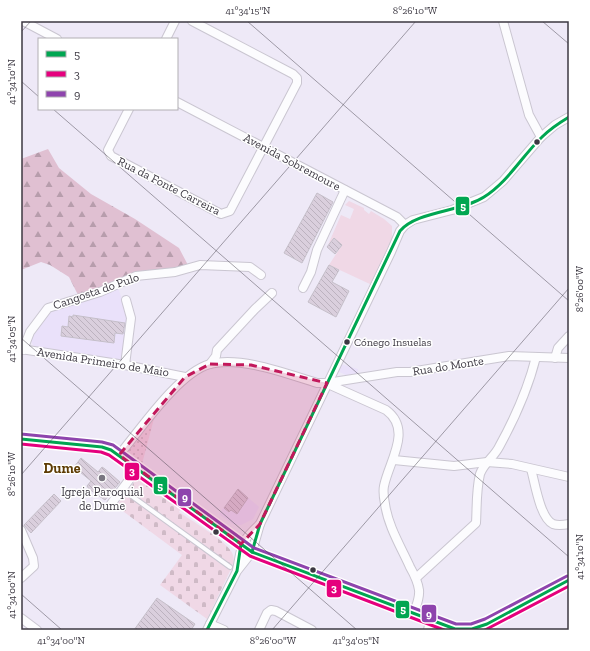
<svg xmlns="http://www.w3.org/2000/svg" width="590" height="651" font-family="'Zilla Slab',serif">
  <style>
    .built { fill: #eae1fa }
    .grass { fill: #f0d8e6 }
    .forest { fill: url(#forest-firs) }
    .cemetery { fill: url(#cemetery-stones) }
    .park { fill: url(#park-dots) }
    .building { fill: url(#building-back-hatch); stroke: #c5bfc9 }
    .lines { fill: none; stroke-linecap: round; stroke-linejoin: round }
    .service-casing { stroke: #cac6d1; stroke-width: 6 }
    .minor-casing { stroke: #cac6d1; stroke-width: 10 }
    .tertiary-casing { stroke: #cac6d1; stroke-width: 12 }
    .service { stroke: #fcfcfe; stroke-width: 4 }
    .minor { stroke: #fcfcfe; stroke-width: 8 }
    .tertiary { stroke: #fcfcfe; stroke-width: 10 }
    .bus-1-casing { stroke: #fff; stroke-width: 6 }
    .bus-2-casing { stroke: #fff; stroke-width: 6 }
    .bus-3-casing { stroke: #fff; stroke-width: 6 }
    .bus-1 { stroke: #00a651; stroke-width: 3 }
    .bus-2 { stroke: #e5007d; stroke-width: 3 }
    .bus-3 { stroke: #8e44ad; stroke-width: 3 }
    .marked { fill: #c2185b; fill-opacity: 0.2; stroke: #c2185b; stroke-width: 3; stroke-dasharray: 8 5; stroke-linejoin: round }
    .ticks { fill: none; stroke: #3c3842; stroke-width: 1; stroke-opacity: 0.45 }
    .bus-dot { fill: #3c3842; stroke: #fff; stroke-width: 1.5 }
    .poi-dot { fill: #7a7681; stroke: #fff; stroke-width: 1.5 }
    .labels { text-anchor: middle; stroke-width: 3; stroke-linejoin: round; paint-order: stroke }
    .bus-label { font-size: 11px; fill: #3c3842; stroke: #fff; text-anchor: start }
    .street-label { font-size: 12px; fill: #3c3842; stroke: #fff }
    .poi-label { font-size: 12px; fill: #3c3842; stroke: #fff }
    .quarter-label { font-size: 14px; font-weight: bold; fill: #5e3c04; stroke: #fff }
    .line-badge { stroke: #fff; stroke-width: 1.5 }
    .badge-label { font-size: 11px; text-anchor: middle; font-weight: bold; fill: #fff }
    .neatline { fill: none; stroke: #3c3842; stroke-width: 1.5 }
    .ticks-label { font-size: 10px; text-anchor: middle; fill: #3c3842 }
  </style>
  <defs>
    <pattern id="forest-firs" width="22" height="20" patternUnits="userSpaceOnUse"><rect width="22" height="20" fill="#e0c0d2"/><path d="M5 1l3.5 6h-7zM16 11l3.5 6h-7z" fill="#b79dac"/></pattern>
    <pattern id="cemetery-stones" width="16" height="16" patternUnits="userSpaceOnUse"><rect width="16" height="16" fill="#f0d8e6"/><path d="M2 7V4a2 2 0 0 1 4 0v3zM10 15v-3a2 2 0 0 1 4 0v3z" fill="#cfbac6"/></pattern>
    <pattern id="park-dots" width="8" height="8" patternUnits="userSpaceOnUse"><rect width="8" height="8" fill="#f0d8e6"/><path d="M2 2h.1M6 6h.1" fill="none" stroke="#cfbac6" stroke-width="1.8" stroke-linecap="round"/></pattern>
    <pattern id="building-back-hatch" width="6" height="6" patternUnits="userSpaceOnUse"><rect width="6" height="6" fill="#dacfdd"/><path d="M-1 5l2 2M0 0l6 6M5-1l2 2" fill="none" stroke="#bcb2bf"/></pattern>
  </defs>
  <rect width="100%" height="100%" fill="#eee9f7"/>
  <g class="built">
    <polygon points="118,287 128,319 122,360 36,349 33,345 31,341 34,331 50,310"/>
    <polygon points="340,364 358,369 357,374 346,375 337,371"/>
    <polygon points="238,489 259,507 253,519 241,525 233,524 219,514"/>
  </g>
  <polygon class="grass" points="349,201 364,208 364,210 369,214 371,211 384,219 392,226 392,243 372,285 329,265 342,245 334,238 328,245 341,215 350,219 354,209 345,205"/>
  <polygon class="forest" points="48,149 59,168 91,194 135,219 179,248 189,267 145,273 99,290 78,295 69,277 50,265 41,262 21,270 21,159"/>
  <path class="cemetery" d="M 139,476 L 182,508 L 179,512 C 192,521 223,539 231,551 C 235,557 234,563 231,569 L 207,619 L 160,585 L 182,555 L 116,506 Z"/>
  <polygon class="park" points="156,411 142,464 125,449"/>
  <g class="building">
    <polygon points="317,193 333,202 302,263 284,253"/>
    <polygon points="334,238 342,245 335,254 327,247"/>
    <polygon points="329,265 339,270 332,282 349,291 336,317 308,302"/>
    <polygon points="73,315 125,323 123,334 115,333 114,343 61,336 62,326 68,327 69,316 73,317"/>
    <polygon points="81,458 98,472 102,467 105,469 120,482 105,500 89,489 87,486 91,481 74,467"/>
    <polygon points="238,489 248,498 237,514 231,510 229,512 224,508"/>
    <polygon points="54,494 61,501 31,533 24,525"/>
    <polygon points="157,598 195,624 191,630 134,630"/>
  </g>
  <g class="lines">
    <defs>
      <polyline id="service" points="122,489 230,567"/>
      <g id="minor">
        <polyline points="23,21 57,39"/>
        <polyline points="503,21 529,115 541,137"/>
        <polyline points="166,39 175,21"/>
        <polyline points="177,102 397,217 405,225"/>
        <polyline points="129,109 108,150 111,156 221,214 230,211 297,83 297,78 293,74 192,21"/>
        <polyline points="303,288 311,272 317,250 345,190"/>
        <polyline points="21,349 125,365 185,377"/>
        <polyline points="23,350 30,332 48,308 100,292 136,276 175,272 200,265 250,267 261,275"/>
        <polyline points="555,358 558,348 569,336"/>
        <polyline points="210,364 216,356 217,350 255,309 272,293"/>
        <polyline points="125,365 131,318 126,300"/>
        <path d="M 328,384 L 386,410 C 413,430 389,461 384,486 C 383,491 384,499 385,504 C 388,526 401,547 410,567 C 414,574 418,582 419,590 C 420,598 416,606 414,613"/>
        <path d="M 119,455 C 141,429 178,373 210,364 C 241,356 287,374 317,383 L 327,383 L 397,372 L 410,372 L 509,356 L 569,358"/>
        <polyline points="394,460 454,466 487,462 512,464 569,477"/>
        <path d="M 531,469 C 535,483 540,518 553,524 C 558,526 564,525 569,524"/>
        <polyline points="111,504 138,468"/>
        <polyline points="21,530 33,558 34,566 21,578"/>
        <path d="M 237,570 C 242,545 240,542 260,524"/>
        <path d="M 416,578 L 476,523 C 477,506 476,491 480,474 C 484,463 494,457 499,447 C 515,418 528,389 536,357"/>
        <polyline points="21,618 37,630"/>
        <polyline points="210,624 224,630"/>
        <polyline points="207,630 237,571 252,552 260,524 391,252 400,231 405,225 413,220 452,210 484,197 503,181 541,137 555,125 569,117"/>
        <polyline points="259,630 267,613 271,610 276,611 312,630"/>
        <polyline points="428,630 430,620"/>
      </g>
      <polyline id="tertiary" points="21,439 102,447 111,450 138,468 252,552 455,629 472,629 487,624 569,580"/>
    </defs>
    <use href="#service" class="service-casing"/>
    <use href="#minor" class="minor-casing"/>
    <use href="#tertiary" class="tertiary-casing"/>
    <use href="#service" class="service"/>
    <use href="#minor" class="minor"/>
    <use href="#tertiary" class="tertiary"/>
    <defs>
      <g id="bus-1">
        <polyline points="21,439 102,447 111,450 252,552 455,629 472,629 487,624 569,580"/>
        <path d="M 252,552 L 260,524 L 400,231 C 417,211 461,212 484,197 C 508,182 522,156 542,137 C 550,129 559,123 569,117"/>
        <polyline points="207,630 237,571 241,544"/>
      </g>
      <g id="bus-2">
        <polyline points="21,444 101,452 109,455 250,556 444,630"/>
        <polyline points="485,630 569,586"/>
      </g>
      <polyline id="bus-3" points="21,434 102,442 113,445 254,548 456,624 471,624 485,619 567,576"/>
    </defs>
    <use href="#bus-1" class="bus-1-casing"/>
    <use href="#bus-2" class="bus-2-casing"/>
    <use href="#bus-3" class="bus-3-casing"/>
    <use href="#bus-1" class="bus-1"/>
    <use href="#bus-2" class="bus-2"/>
    <use href="#bus-3" class="bus-3"/>
  </g>
  <path class="marked" d="M 210,364 L 251,365 L 327,383 L 260,524 L 241,544 L 119,455 L 185,377 Z"/>
  <path class="ticks" d="M 247,21 L 569,301M 542,21 L 569,44M 21,32 L 31,21M 21,81 L 39,97M 53,109 L 569,557M 21,338 L 357,630M 21,475 L 416,21M 21,594 L 62,630M 272,630 L 569,288"/>
  <g class="bus-dot">
    <circle cx="537" cy="142" r="3.5"/>
    <circle cx="347" cy="342" r="3.5"/>
    <circle cx="216" cy="532" r="3.5"/>
    <circle cx="313" cy="570" r="3.5"/>
  </g>
  <circle class="poi-dot" cx="102" cy="478" r="4"/>
  <g class="labels">
    <g class="bus-label">
      <text x="354" y="346">Cónego Insuelas</text>
    </g>
    <g class="street-label">
      <text transform="translate(292 162) rotate(28)" y="4">Avenida Sobremoure</text>
      <text transform="translate(169 186) rotate(27)" y="4">Rua da Fonte Carreira</text>
      <text transform="translate(96 291) rotate(-19)" y="4">Cangosta do Pulo</text>
      <text transform="translate(103 362) rotate(9)" y="4">Avenida Primeiro de Maio</text>
      <text transform="translate(448 366) rotate(-9)" y="4">Rua do Monte</text>
    </g>
    <g class="poi-label">
      <text x="102" y="496">Igreja Paroquial<tspan x="102" dy="14">de Dume</tspan></text>
    </g>
    <g class="quarter-label">
      <text x="62" y="473">Dume</text>
    </g>
  </g>
  <g class="line-badge">
    <rect x="455" y="196" width="15" height="20" rx="4" fill="#00a651"/>
    <rect x="124" y="462" width="16" height="19" rx="4" fill="#e5007d"/>
    <rect x="153" y="476" width="15" height="19" rx="4" fill="#00a651"/>
    <rect x="177" y="488" width="15" height="19" rx="4" fill="#8e44ad"/>
    <rect x="326" y="579" width="16" height="19" rx="4" fill="#e5007d"/>
    <rect x="395" y="600" width="15" height="19" rx="4" fill="#00a651"/>
    <rect x="421" y="604" width="16" height="19" rx="4" fill="#8e44ad"/>
  </g>
  <g class="badge-label">
    <text x="463" y="210">5</text>
    <text x="132" y="475">3</text>
    <text x="160" y="490">5</text>
    <text x="185" y="501">9</text>
    <text x="334" y="592">3</text>
    <text x="403" y="613">5</text>
    <text x="429" y="618">9</text>
  </g>
  <rect width="590" height="651" fill="none" stroke="#ffffff" stroke-width="44"/>
  <rect x="38" y="38" width="140" height="72" fill="#ffffff" stroke="#b1afb3"/>
  <rect x="46" y="51" width="20" height="6" fill="#00a651" stroke="#b1afb3"/>
  <text x="74" y="58" font-size="12" fill="#3c3842">5</text>
  <rect x="46" y="71" width="20" height="6" fill="#e5007d" stroke="#b1afb3"/>
  <text x="74" y="78" font-size="12" fill="#3c3842">3</text>
  <rect x="46" y="91" width="20" height="6" fill="#8e44ad" stroke="#b1afb3"/>
  <text x="74" y="98" font-size="12" fill="#3c3842">9</text>
  <rect x="22" y="22" width="546" height="607" class="neatline"/>
  <g class="ticks-label">
    <text x="248" y="14">41°34'15"N</text>
    <text x="415" y="14">8°26'10"W</text>
    <text transform="translate(11 82) rotate(-90)" y="4">41°34'10"N</text>
    <text transform="translate(579 289) rotate(-90)" y="4">8°26'00"W</text>
    <text transform="translate(11 339) rotate(-90)" y="4">41°34'05"N</text>
    <text transform="translate(11 474) rotate(-90)" y="4">8°26'10"W</text>
    <text transform="translate(579 557) rotate(-90)" y="4">41°34'10"N</text>
    <text transform="translate(11 595) rotate(-90)" y="4">41°34'00"N</text>
    <text x="61" y="644">41°34'00"N</text>
    <text x="273" y="644">8°26'00"W</text>
    <text x="356" y="644">41°34'05"N</text>
  </g>
</svg>
